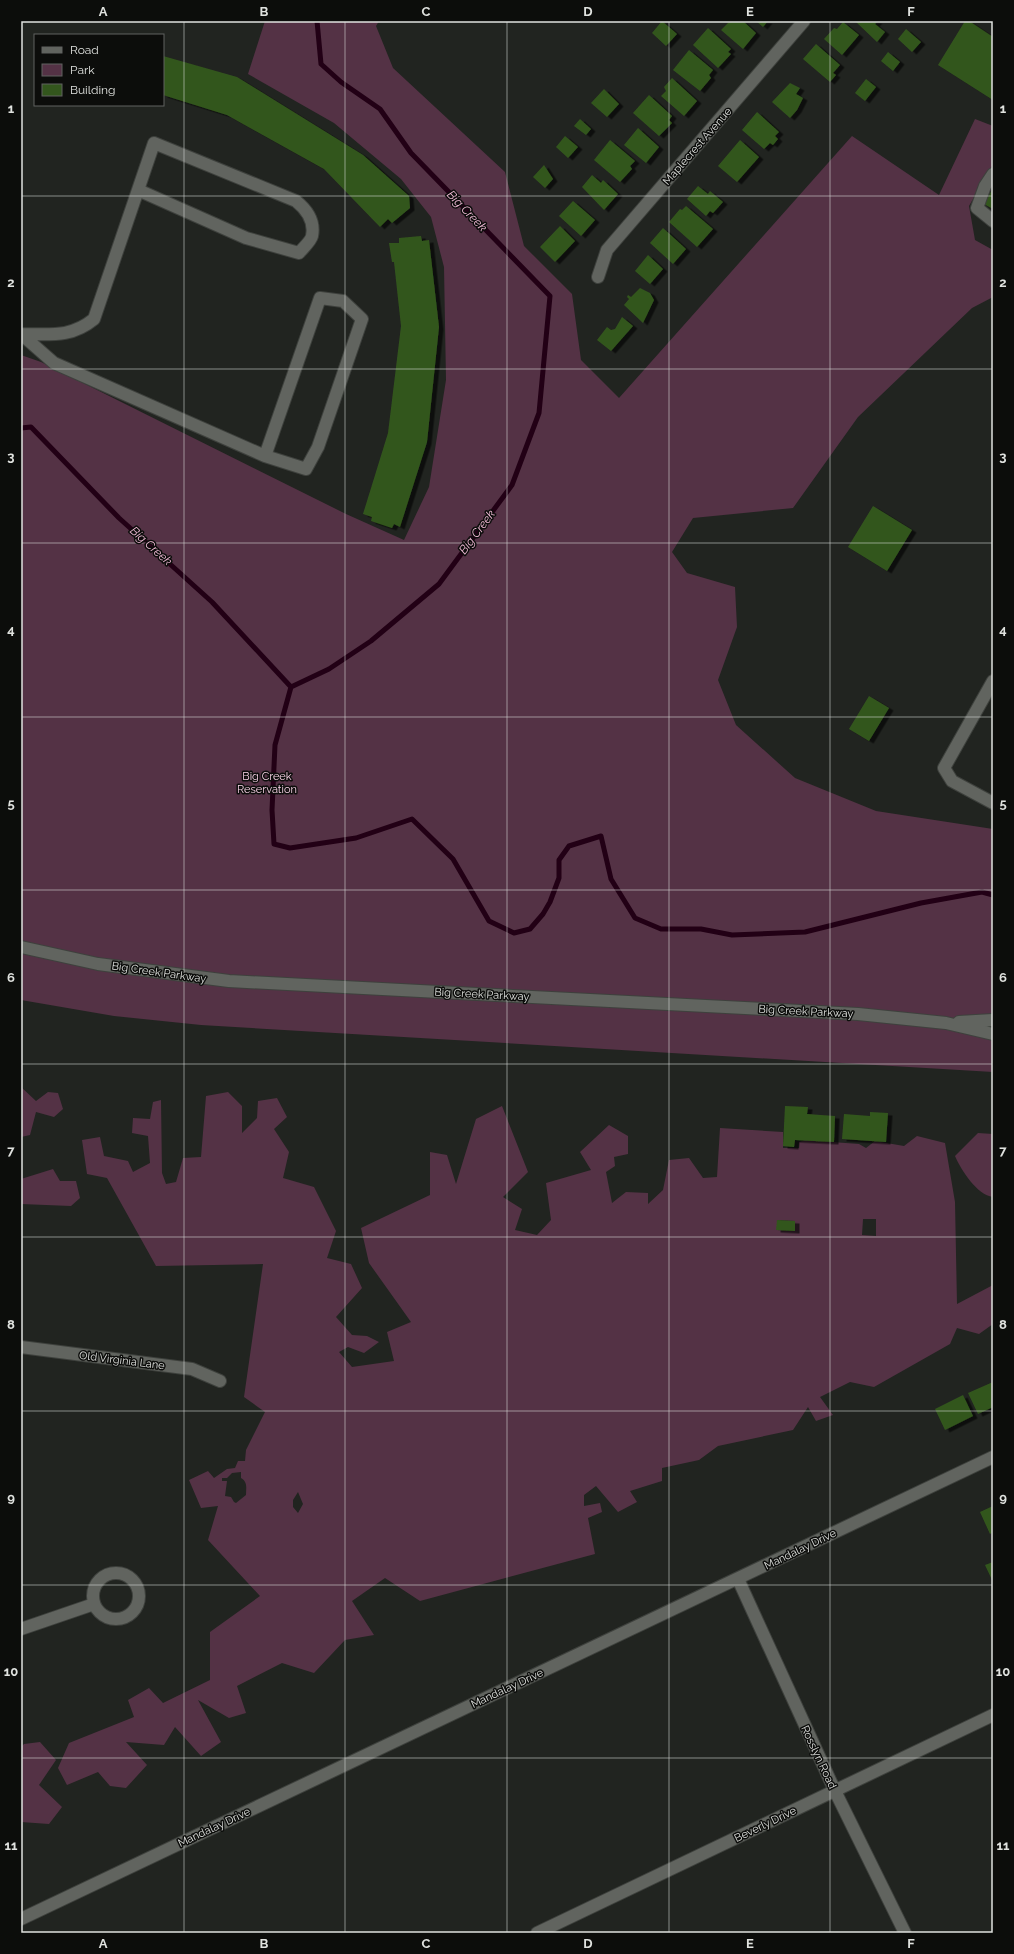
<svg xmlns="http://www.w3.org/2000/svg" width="1014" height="1954" font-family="Raleway,sans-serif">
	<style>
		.green { fill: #543245; fill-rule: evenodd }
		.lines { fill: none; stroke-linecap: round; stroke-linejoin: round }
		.stream { stroke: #220015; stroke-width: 5 }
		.building { fill: #33561d; filter: url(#shadow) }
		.minor-casing { stroke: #3e413d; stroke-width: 14 }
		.minor { stroke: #61645f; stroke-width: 12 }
		.grid { fill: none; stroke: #e0e2df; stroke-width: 1; stroke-opacity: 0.55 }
		.labels { text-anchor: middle; stroke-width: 3; stroke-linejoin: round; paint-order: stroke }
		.street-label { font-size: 11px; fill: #e0e2df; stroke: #0c0d0b }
		.park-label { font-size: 11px; fill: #f9d3e7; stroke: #0c0d0b }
		.water-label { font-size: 12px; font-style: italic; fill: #f5bdda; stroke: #0c0d0b }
		.neatline { fill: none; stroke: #e0e2df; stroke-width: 1.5 }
		.grid-label { font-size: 13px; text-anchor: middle; font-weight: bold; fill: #e0e2df }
	</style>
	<defs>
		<filter id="shadow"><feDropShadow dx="4.5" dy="2.5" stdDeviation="0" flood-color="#0009"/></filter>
	</defs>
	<rect width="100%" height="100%" fill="#212420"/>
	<path class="green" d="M265 21H379L376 26 393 68 505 172 524 246 572 294 581 360 619 398 852 136 939 195 975 119 993 126V164L969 206 975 240 993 250V297L972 308 858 417 793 508 693 518 672 552 687 573 735 587 737 627 718 680 736 725 795 778 876 811 993 829V1072L201 1025 114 1016 21 1000V355L41 362 346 514 404 540 429 487 446 380 444 267 431 217 401 179 334 123 248 74Z
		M21 1087 36 1101 48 1092 58 1093 63 1109 54 1117 36 1112 30 1135 21 1137Z
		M228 1092 242 1106V1133L257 1118 258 1101 277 1098 287 1117 274 1129 289 1152 283 1178 314 1187 336 1231 327 1258 351 1264 362 1288 336 1317 352 1335 367 1336 379 1342 364 1353 348 1347 339 1352 352 1367 394 1361 387 1332 411 1322 369 1263 361 1228 430 1195V1152L447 1155 456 1184 476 1119 502 1106 528 1172 503 1197 522 1209 515 1230 537 1235 551 1220 546 1183 591 1170 580 1152 609 1125 628 1136V1154L614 1157 615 1166 606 1172 612 1203 626 1192 648 1193V1204L663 1190 669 1160 689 1158 703 1178 717 1177 720 1128 783 1132V1148H799V1142L805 1140 859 1144 866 1148 875 1141 904 1146 917 1136 945 1143 955 1202 957 1304 993 1285V1324L979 1334 957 1328 950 1344 874 1387 850 1382 820 1397 833 1415 816 1421 808 1407 793 1430 718 1446 699 1460 662 1468V1481L630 1491 637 1502 618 1512 596 1486 584 1495V1506L600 1503 602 1512 588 1518 595 1554 420 1601 385 1578 352 1601 374 1635 345 1640 314 1673 282 1663 237 1686 246 1713 229 1718 198 1700 221 1742 201 1756 175 1727 164 1745 126 1742 147 1765 126 1788 110 1786 98 1772 67 1785 58 1768 69 1743 134 1717 128 1700 149 1688 163 1703 210 1680V1632L260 1596 208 1540 218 1506 201 1508 189 1480 208 1471 214 1478 227 1469 235 1468 238 1461H245L246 1450 265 1412 244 1397 263 1264 156 1266 107 1178 87 1174 82 1140 100 1137 104 1156 128 1161 133 1172 150 1163 148 1136 132 1133 133 1118 150 1119 153 1102 161 1100 162 1173 166 1184 176 1182 183 1158 201 1157 206 1096ZM863 1219H876V1236L862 1235ZM777 1220 795 1221V1231L777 1230ZM241 1472V1478C248 1482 246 1488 246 1495L236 1503 234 1502 231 1497 225 1496 227 1481H222V1478H227L232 1473ZM298 1492 303 1504 298 1513 293 1507V1500Z
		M978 1133 993 1134V1197C977 1195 961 1170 955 1156Z
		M53 1169 60 1181H76L80 1198 71 1206 21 1204V1179Z
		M40 1742 56 1760 39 1785 62 1807 49 1824 21 1822V1747L24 1744Z"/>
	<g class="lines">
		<path class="stream" d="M21 428 31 427 119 518 212 602 291 687 329 669 371 641 439 584 512 485 539 413 550 296 411 153 380 109 341 82 321 64 317 21
			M291 687 275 745 272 810 274 844 290 848 356 838 412 819 453 859 489 921 514 933 530 929 543 914 550 902 559 878V860L569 846 601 836 611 879 635 918 661 929H701L732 935 805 932 921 903 982 892 993 895"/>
	</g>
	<path class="building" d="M662 21 677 34 666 46 652 33Z
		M730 21H743L756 33 743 49 721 30Z
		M756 21H768L763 27Z
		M855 21H878L875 24 885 32 877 42Z
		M965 21H969L993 37V100L938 65Z
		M843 22 859 35 842 55 824 39 834 28 837 29Z
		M708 28 731 49 728 52 731 54 718 68 693 45Z
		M906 29 921 42 912 52 898 39Z
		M816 44 840 65 833 73 836 75 830 82 803 59Z
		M689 50 713 70 709 75 711 78 700 91 673 70Z
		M888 52 900 62 893 71 881 61Z
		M163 56 237 77 363 155 409 196 410 208 392 223 388 219 380 227 324 169 227 115 163 95Z
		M672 78 697 101 684 116 661 96 666 91 664 87Z
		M866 79 876 87 865 101 855 93Z
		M790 83 800 88 796 94 803 98 797 110 790 118 772 102Z
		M604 89 619 104 607 117 591 103Z
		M649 95 672 116 669 120 672 123 659 136 633 113Z
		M757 112 779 132 775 136 778 139 773 145 770 143 764 149 742 130Z
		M580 119 591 129 586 135 574 126Z
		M638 128 659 147 646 163 624 145Z
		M565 136 578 147 568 158 556 147Z
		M610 140 635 161 630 166 632 169 620 182 594 160Z
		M740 140 759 157 737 182 718 166Z
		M544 165 553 179 545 188 533 177Z
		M592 175 601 183 603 180 618 194 604 210 582 187Z
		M698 186 708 194 710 191 723 202 713 213 710 211 706 216 687 199Z
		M993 188V209L984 204Z
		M573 201 595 220 581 236 559 216Z
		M686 206 713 229 697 247 669 222 680 209 682 210Z
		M560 226 575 241 555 262 540 247Z
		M663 228 686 249 673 264 650 243Z
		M421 236 422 241 429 240 439 327 427 442 400 527 394 524 392 528 371 521 372 517 363 514 388 433 401 326 394 262H392L389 243H399V238Z
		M648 255 663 269 650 284 635 271Z
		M640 288 650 293 654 300 643 323 624 305 629 299 627 297 628 295 631 297Z
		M622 317 633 326 611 351 597 340 607 327 611 330 615 329Z
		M873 506 912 530 887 571 848 547Z
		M869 696 889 708 869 741 849 729Z
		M785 1106 808 1107 807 1114 835 1116 834 1142 795 1140 794 1147 783 1146Z
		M870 1112 888 1113 886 1142 842 1139 844 1114 870 1116Z
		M777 1220 795 1221V1231L776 1230Z
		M993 1382V1407L978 1414 968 1393Z
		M963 1395 973 1416 945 1430 935 1409Z
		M993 1506V1532L990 1534 980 1512Z
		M993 1562V1582L985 1565Z"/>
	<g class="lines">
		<defs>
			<path id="minor" d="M993 174 985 186 977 208 993 221
				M598 277 607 250 804 21
				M21 334 54 363 265 456 306 469 318 447 362 319 343 301 320 298 265 456
				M21 334C50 334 71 338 94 319L154 143 296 201C306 209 315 221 312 236 311 241 303 248 299 253L246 238 138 190
				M993 681 944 768 952 781 993 803
				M21 947 98 964 229 981 858 1014 946 1023 993 1034
				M959 1022 993 1020
				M21 1347 192 1369 220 1381
				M93 1596a23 23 0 1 1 46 0a23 23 0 1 1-46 0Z
				M738 1579 835 1791 905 1933
				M21 1629 94 1604
				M21 1919 993 1457
				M537 1933 993 1715"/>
		</defs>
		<use href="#minor" class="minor-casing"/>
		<use href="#minor" class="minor"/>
	</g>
	<path class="grid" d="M184 21V1933M345 21V1933M507 21V1933M669 21V1933M830 21V1933M21 196H993M21 369H993M21 543H993M21 717H993M21 890H993M21 1064H993M21 1237H993M21 1411H993M21 1585H993M21 1758H993"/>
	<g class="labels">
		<g class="street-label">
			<text transform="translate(697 146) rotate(-49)" y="4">Maplecrest Avenue</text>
			<text transform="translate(159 972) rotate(8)" y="4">Big Creek Parkway</text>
			<text transform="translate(482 994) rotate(3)" y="4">Big Creek Parkway</text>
			<text transform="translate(806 1011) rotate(3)" y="4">Big Creek Parkway</text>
			<text transform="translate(122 1360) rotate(7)" y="4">Old Virginia Lane</text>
			<text transform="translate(800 1549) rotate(-26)" y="4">Mandalay Drive</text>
			<text transform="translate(507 1688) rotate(-25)" y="4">Mandalay Drive</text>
			<text transform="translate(819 1757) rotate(65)" y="4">Rosslyn Road</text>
			<text transform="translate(765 1824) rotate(-26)" y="4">Beverly Drive</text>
			<text transform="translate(214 1827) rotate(-25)" y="4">Mandalay Drive</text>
		</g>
		<g class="park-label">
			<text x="267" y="780">Big Creek<tspan x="267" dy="13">Reservation</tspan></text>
		</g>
		<g class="water-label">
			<text transform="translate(467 211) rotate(46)" y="4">Big Creek</text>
			<text transform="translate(477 532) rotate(-53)" y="4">Big Creek</text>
			<text transform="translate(151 546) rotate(42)" y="4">Big Creek</text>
		</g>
	</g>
	<rect width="1014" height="1954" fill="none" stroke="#0c0d0b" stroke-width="44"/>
	<rect x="34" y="34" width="130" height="72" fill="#0c0d0b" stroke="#616260"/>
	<rect x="42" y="47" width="20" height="6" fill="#61645f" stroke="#616260"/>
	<text x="70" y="54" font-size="12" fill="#e0e2df">Road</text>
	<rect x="42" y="64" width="20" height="12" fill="#543245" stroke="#616260"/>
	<text x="70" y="74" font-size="12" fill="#e0e2df">Park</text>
	<rect x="42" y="84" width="20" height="12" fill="#33561d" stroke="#616260"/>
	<text x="70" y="94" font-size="12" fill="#e0e2df">Building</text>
	<rect x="22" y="22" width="970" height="1910" class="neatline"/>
	<g class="grid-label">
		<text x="103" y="16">A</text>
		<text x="264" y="16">B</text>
		<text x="426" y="16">C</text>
		<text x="588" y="16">D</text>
		<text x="750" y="16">E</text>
		<text x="911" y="16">F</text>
		<text x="11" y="113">1</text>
		<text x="1003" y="113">1</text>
		<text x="11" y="287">2</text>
		<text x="1003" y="287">2</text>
		<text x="11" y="461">3</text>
		<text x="1003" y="461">3</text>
		<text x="11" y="634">4</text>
		<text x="1003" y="634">4</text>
		<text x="11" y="808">5</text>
		<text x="1003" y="808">5</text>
		<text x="11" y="982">6</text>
		<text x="1003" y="982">6</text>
		<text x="11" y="1155">7</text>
		<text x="1003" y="1155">7</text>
		<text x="11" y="1329">8</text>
		<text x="1003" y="1329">8</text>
		<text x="11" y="1502">9</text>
		<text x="1003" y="1502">9</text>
		<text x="11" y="1676">10</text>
		<text x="1003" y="1676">10</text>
		<text x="11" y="1850">11</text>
		<text x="1003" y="1850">11</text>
		<text x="103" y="1948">A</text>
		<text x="264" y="1948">B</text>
		<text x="426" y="1948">C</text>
		<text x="588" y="1948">D</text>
		<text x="750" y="1948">E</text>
		<text x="911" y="1948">F</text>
	</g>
</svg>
